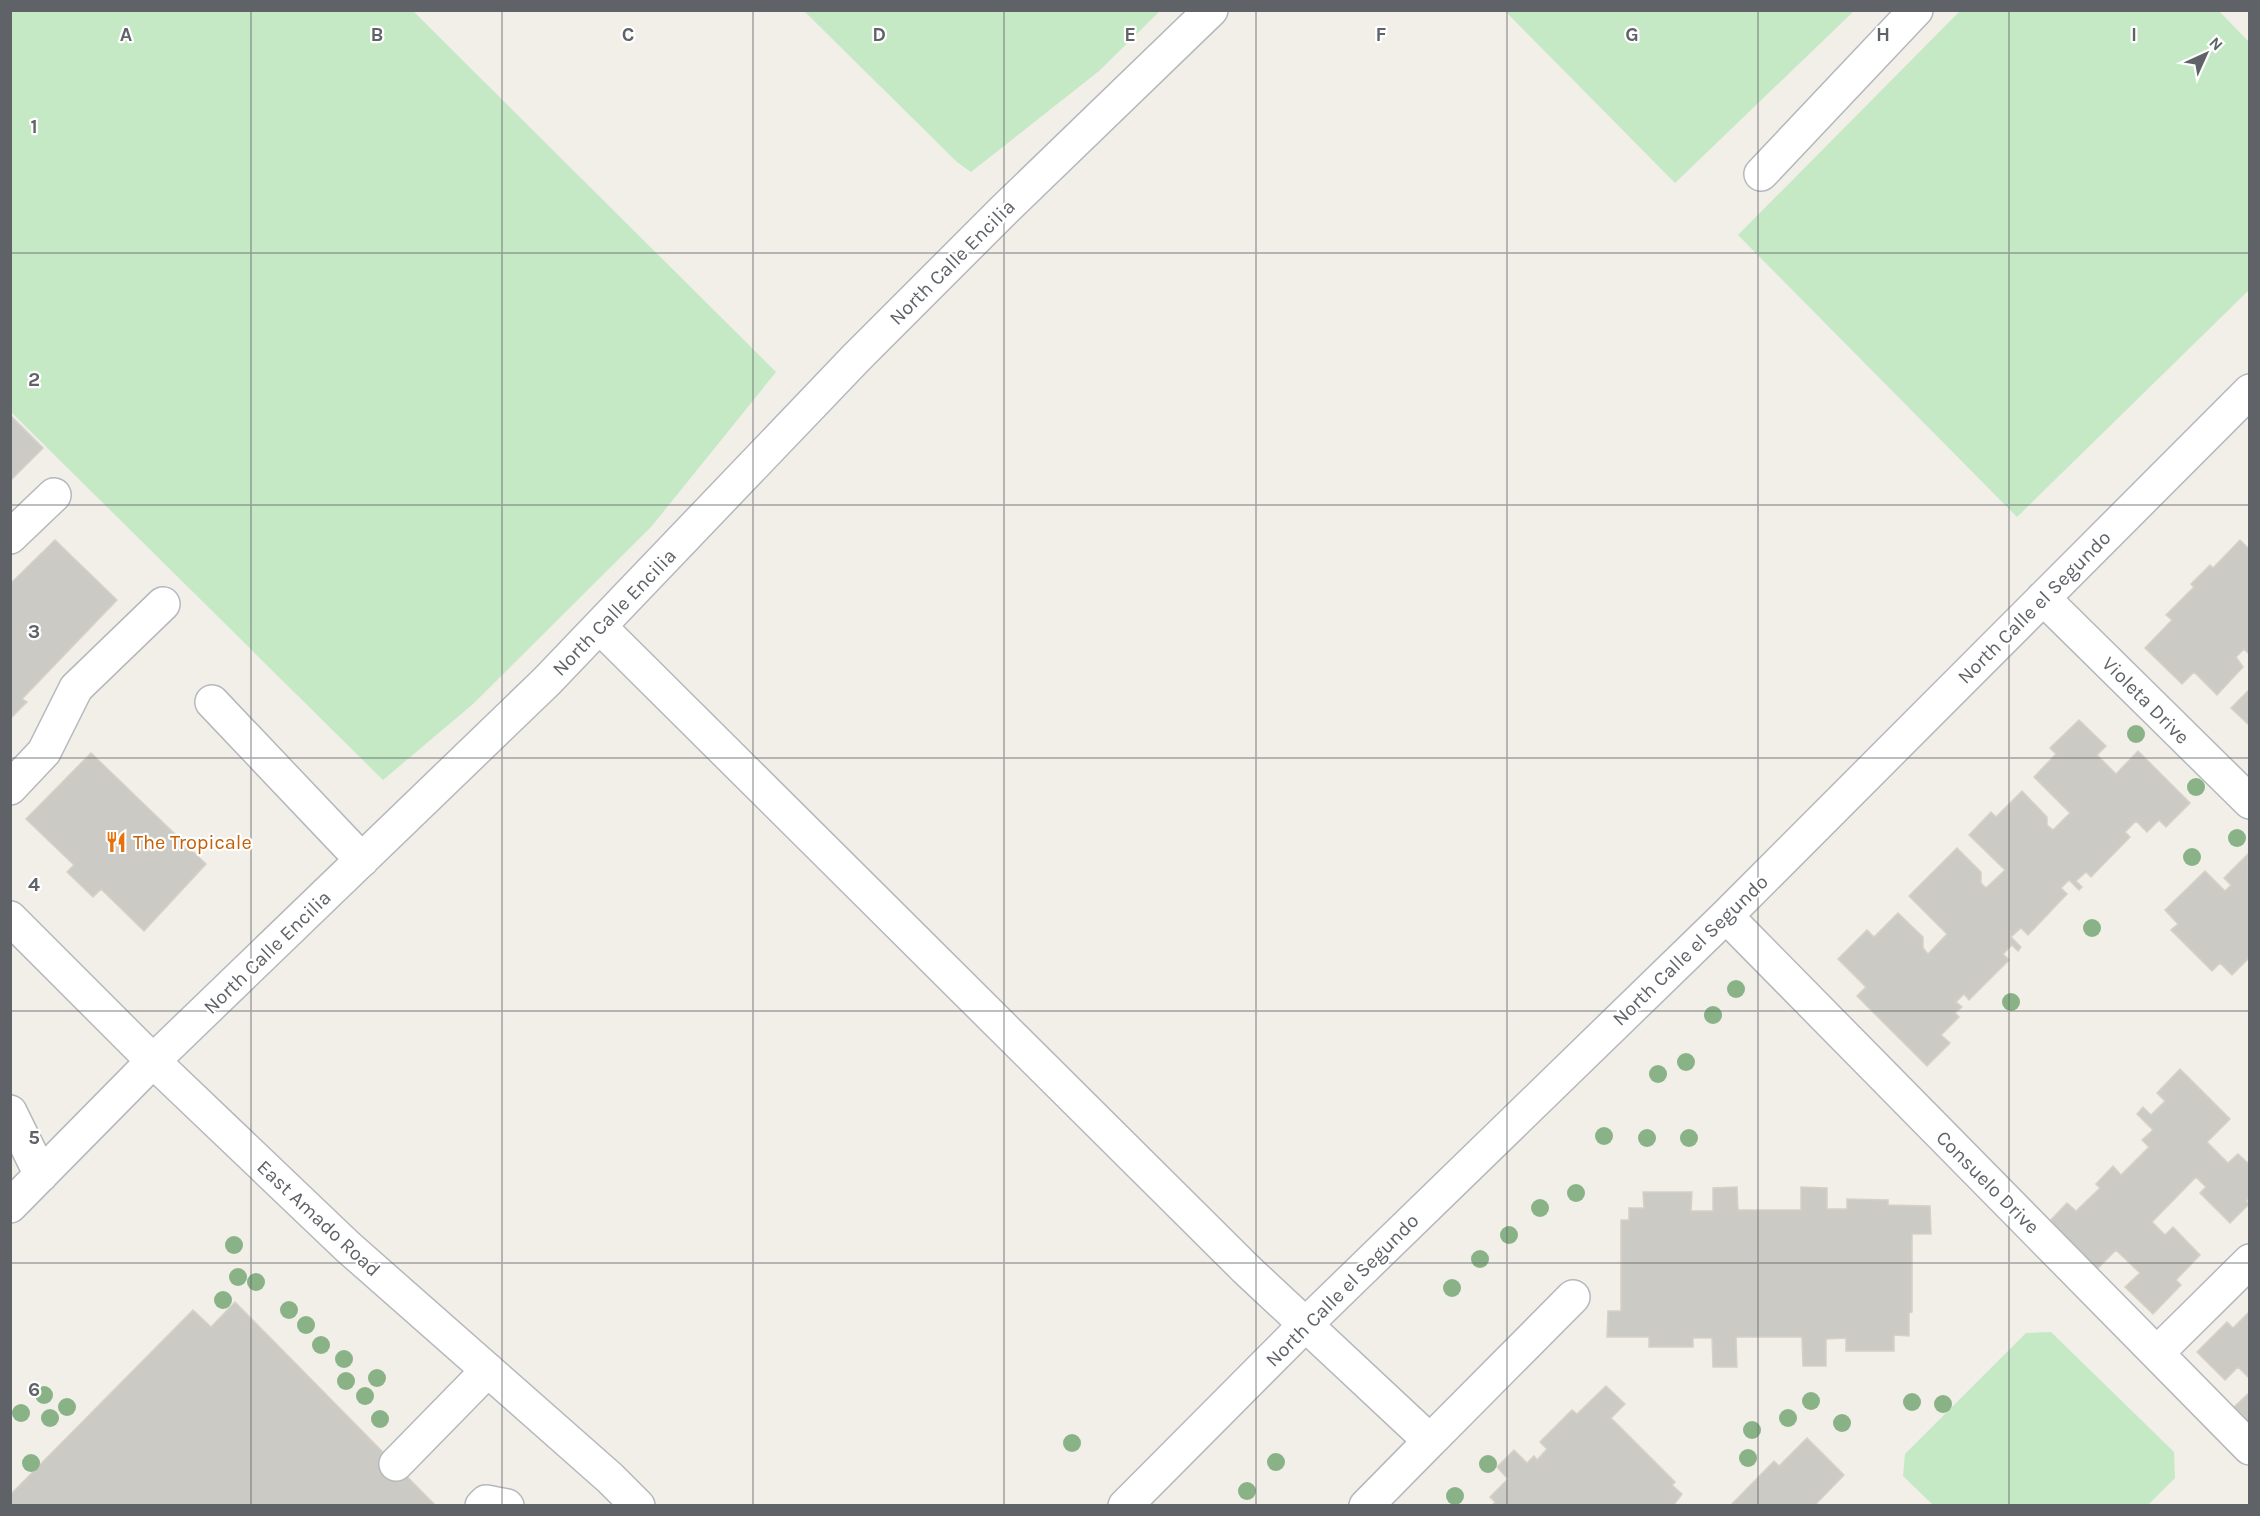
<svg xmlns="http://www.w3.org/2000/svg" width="2260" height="1516" font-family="Karla,sans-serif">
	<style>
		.green { fill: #c5e8c5 }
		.building { fill: #cccac5; stroke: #d6d1c6; stroke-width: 1.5 }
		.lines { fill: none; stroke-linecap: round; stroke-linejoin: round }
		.minor-casing { stroke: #b5b8bc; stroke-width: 36 }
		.minor { stroke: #fff; stroke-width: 33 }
		.tree { fill: #89b387 }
		.grid { fill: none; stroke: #5f6368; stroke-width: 1.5; stroke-opacity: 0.55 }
		.labels { text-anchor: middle; stroke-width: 4.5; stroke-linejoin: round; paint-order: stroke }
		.street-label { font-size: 20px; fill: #5f6368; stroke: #fff }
		.food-label { font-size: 20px; fill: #c56008; stroke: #fff; text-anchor: start }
		.grid-label { font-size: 20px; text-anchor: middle; font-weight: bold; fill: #5f6368; stroke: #fff; stroke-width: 4.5; stroke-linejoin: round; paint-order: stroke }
	</style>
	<rect width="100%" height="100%" fill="#f1efe8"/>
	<path class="green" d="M10 11H413L776 372 651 527 473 704 383 780 11 412Z
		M804 11H1160L1099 71 971 172 957 162Z
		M1505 11H1854L1675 183Z
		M1960 11H2219L2249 42V290L2017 517 1738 235Z
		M2051 1332 2174 1452 2175 1478 2148 1505H1933L1903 1476 1905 1454 2026 1333Z"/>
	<path class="building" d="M10 415 43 448 10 481Z
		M55 540 117 600 22 699 27 702 10 719V584Z
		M2240 540 2250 550V655L2244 649 2236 657 2243 667 2217 695 2194 672 2182 684 2145 648 2172 620 2166 615 2194 587 2191 584 2210 565 2213 568Z
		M2250 689V726L2231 708Z
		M2079 720 2106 746 2097 755 2116 774 2138 751 2190 803 2166 827 2159 820 2147 832 2136 821 2125 832 2130 837 2091 877 2086 872 2076 881 2082 887 2079 890 2069 880 2061 888 2067 894 2028 935 2021 928 2011 937 2021 947 2018 951 2012 945 2003 954 2009 960 1969 1000 1964 994 1956 1002 1962 1007 1955 1013 1959 1017 1941 1035 1950 1043 1927 1066 1857 996 1866 987 1838 959 1867 930 1874 937 1898 913 1923 937V948L1928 954 1947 934 1909 896 1957 848 1981 872V883L1986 888 2005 870 1969 835 1991 812 1996 817 2022 791 2047 817V825L2053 830 2070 813 2034 777 2056 754 2050 748Z
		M91 753 206 864 144 931 101 889 93 897 67 872 74 865 26 819Z
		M2248 854 2250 957 2232 975 2220 963 2212 971 2171 930 2178 924 2165 910 2205 871 2225 891 2231 885 2224 878Z
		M2180 1069 2230 1119 2207 1142 2228 1163 2238 1154 2250 1165V1197L2246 1201 2249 1204 2230 1223 2200 1193 2206 1187 2196 1177 2152 1222 2165 1235 2173 1227 2200 1255 2176 1280 2181 1285 2153 1314 2125 1287 2140 1273 2116 1250 2094 1272 2046 1225 2067 1203 2076 1211 2100 1188 2096 1184 2113 1166 2121 1175 2149 1147 2142 1140 2153 1130 2137 1114 2143 1107 2151 1115 2165 1101 2157 1093Z
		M1737 1187 1738 1210H1801V1187L1827 1188V1209H1847V1199L1888 1200V1205L1930 1206 1931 1234H1912V1312L1909 1313V1336L1894 1335V1351H1846V1338L1826 1339V1366H1803L1802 1337H1736L1737 1367H1713L1712 1338H1693V1347H1649V1337H1607L1608 1311H1621V1220H1629V1208H1644L1643 1192H1692L1691 1211H1713V1188Z
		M235 1302 436 1506H10V1495L193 1310 211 1327Z
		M2250 1311V1379L2238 1367 2225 1380 2197 1352 2227 1322 2233 1328Z
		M1606 1386 1625 1404 1611 1418 1675 1482 1672 1485 1682 1494 1673 1506H1492L1495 1502 1490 1497 1508 1479 1497 1467 1514 1450 1527 1463 1534 1456 1537 1460 1547 1449 1540 1442 1572 1410 1577 1414Z
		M2250 1392V1424L2233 1408Z
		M1807 1438 1844 1475 1816 1504 1818 1506H1730L1774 1461 1779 1466Z"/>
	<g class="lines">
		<defs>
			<path id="minor" d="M1761 174 1916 10
				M10 537 54 495
				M2043 598 2250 802
				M600 627 1246 1269 1430 1441 1366 1506
				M212 702 362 860
				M10 788 44 752 76 688 163 604
				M1726 916 2250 1448
				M10 918 153 1061 348 1247 610 1478 638 1506
				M10 1112 41 1175
				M10 1206 153 1061 547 681 856 358 1005 209 1211 10
				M2157 1353 2250 1261
				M1430 1441 1573 1297
				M396 1464 488 1370
				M482 1506 486 1502 507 1506
				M1125 1506 1305 1325 1726 916 2250 391"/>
		</defs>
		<use href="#minor" class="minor-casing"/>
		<use href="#minor" class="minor"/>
	</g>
	<g class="tree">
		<circle cx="2136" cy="734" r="9"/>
		<circle cx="2196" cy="787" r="9"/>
		<circle cx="2237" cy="838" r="9"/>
		<circle cx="2192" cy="857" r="9"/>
		<circle cx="2092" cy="928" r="9"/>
		<circle cx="1736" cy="989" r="9"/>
		<circle cx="2011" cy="1002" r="9"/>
		<circle cx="1713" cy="1015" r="9"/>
		<circle cx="1686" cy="1062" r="9"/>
		<circle cx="1658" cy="1074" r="9"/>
		<circle cx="1604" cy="1136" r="9"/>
		<circle cx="1647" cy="1138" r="9"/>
		<circle cx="1689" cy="1138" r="9"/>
		<circle cx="1576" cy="1193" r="9"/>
		<circle cx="1540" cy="1208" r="9"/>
		<circle cx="1509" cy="1235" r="9"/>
		<circle cx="234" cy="1245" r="9"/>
		<circle cx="1480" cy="1259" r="9"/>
		<circle cx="238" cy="1277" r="9"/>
		<circle cx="256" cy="1282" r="9"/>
		<circle cx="1452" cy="1288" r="9"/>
		<circle cx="223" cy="1300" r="9"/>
		<circle cx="289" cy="1310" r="9"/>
		<circle cx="306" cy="1325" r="9"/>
		<circle cx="321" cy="1345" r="9"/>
		<circle cx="344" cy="1359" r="9"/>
		<circle cx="377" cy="1378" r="9"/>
		<circle cx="346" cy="1381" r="9"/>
		<circle cx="44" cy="1395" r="9"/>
		<circle cx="365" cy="1396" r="9"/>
		<circle cx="1811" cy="1401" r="9"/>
		<circle cx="1912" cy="1402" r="9"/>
		<circle cx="1943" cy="1404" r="9"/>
		<circle cx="67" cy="1407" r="9"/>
		<circle cx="21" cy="1413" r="9"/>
		<circle cx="50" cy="1418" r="9"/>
		<circle cx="1788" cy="1418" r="9"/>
		<circle cx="380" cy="1419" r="9"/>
		<circle cx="1842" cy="1423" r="9"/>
		<circle cx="1752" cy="1430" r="9"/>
		<circle cx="1072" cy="1443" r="9"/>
		<circle cx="1748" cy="1458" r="9"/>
		<circle cx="1276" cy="1462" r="9"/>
		<circle cx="31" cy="1463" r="9"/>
		<circle cx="1488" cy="1464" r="9"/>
		<circle cx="1247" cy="1491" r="9"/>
		<circle cx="1455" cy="1496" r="9"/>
	</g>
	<path class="grid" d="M251 10V1506M502 10V1506M753 10V1506M1004 10V1506M1256 10V1506M1507 10V1506M1758 10V1506M2009 10V1506M10 253H2250M10 505H2250M10 758H2250M10 1011H2250M10 1263H2250"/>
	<defs>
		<symbol id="restaurant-bare" viewBox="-9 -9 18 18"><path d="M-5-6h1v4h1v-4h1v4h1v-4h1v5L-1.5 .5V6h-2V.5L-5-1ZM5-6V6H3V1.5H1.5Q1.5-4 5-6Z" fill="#e8710a" stroke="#fff" stroke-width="2.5" paint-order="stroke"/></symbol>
	</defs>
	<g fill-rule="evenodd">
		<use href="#restaurant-bare" x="101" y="827" width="30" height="30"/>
	</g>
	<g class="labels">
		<g class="street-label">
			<text transform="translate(952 262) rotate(-45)" y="7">North Calle Encilia</text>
			<text transform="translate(2034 607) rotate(-45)" y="7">North Calle el Segundo</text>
			<text transform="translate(614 612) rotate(-46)" y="7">North Calle Encilia</text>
			<text transform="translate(2146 700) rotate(45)" y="7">Violeta Drive</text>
			<text transform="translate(1690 950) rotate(-44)" y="7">North Calle el Segundo</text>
			<text transform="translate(267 952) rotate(-44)" y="7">North Calle Encilia</text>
			<text transform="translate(1988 1182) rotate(45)" y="7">Consuelo Drive</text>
			<text transform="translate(319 1218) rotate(43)" y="7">East Amado Road</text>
			<text transform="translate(1342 1290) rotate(-45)" y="7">North Calle el Segundo</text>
		</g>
		<g class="food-label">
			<text x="133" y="849">The Tropicale</text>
		</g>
	</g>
	<g class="grid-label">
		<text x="126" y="41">A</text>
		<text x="377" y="41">B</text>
		<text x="628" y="41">C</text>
		<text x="879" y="41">D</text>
		<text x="1130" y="41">E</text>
		<text x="1381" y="41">F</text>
		<text x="1632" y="41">G</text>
		<text x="1883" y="41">H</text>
		<text x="2134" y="41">I</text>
		<text x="34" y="133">1</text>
		<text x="34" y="386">2</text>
		<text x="34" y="638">3</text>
		<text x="34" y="891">4</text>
		<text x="34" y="1144">5</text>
		<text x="34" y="1396">6</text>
	</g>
	<rect width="2260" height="1516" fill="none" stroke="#5f6368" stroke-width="24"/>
	<g transform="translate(2206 54) rotate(45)" stroke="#ffffff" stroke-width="4.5" paint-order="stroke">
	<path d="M0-4.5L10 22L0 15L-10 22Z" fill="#5f6368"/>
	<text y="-9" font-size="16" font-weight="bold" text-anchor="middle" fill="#5f6368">N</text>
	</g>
</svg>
